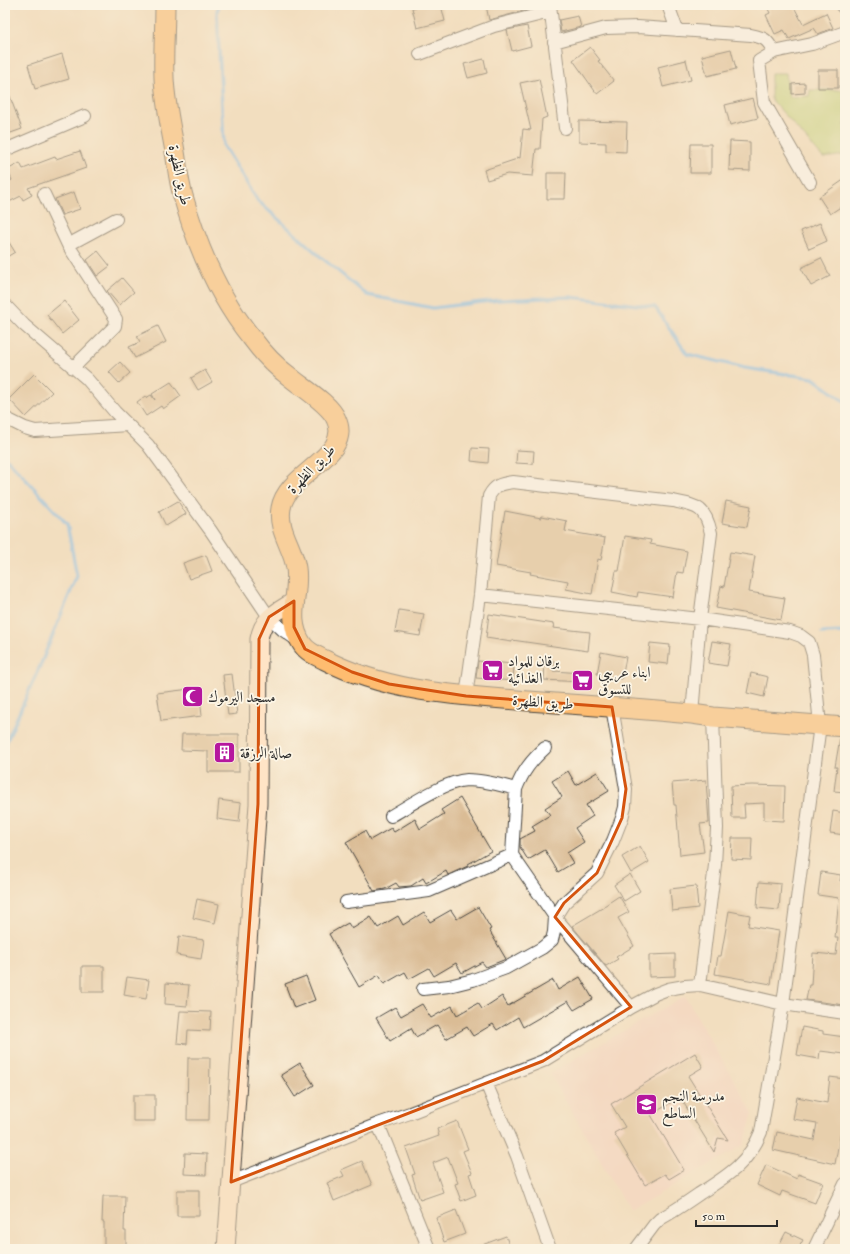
<svg xmlns="http://www.w3.org/2000/svg" width="850" height="1254" font-family="'IM FELL Double Pica',Amiri,serif">
	<style>
		.built { fill: #f6d2c4 }
		.green { fill: #bcd377; stroke: #747f51 }
		.lines { fill: none; stroke-linecap: round; stroke-linejoin: round }
		.stream { stroke: #7abbef; stroke-width: 3.5 }
		.building { fill: #dabc95 }
		.street-casing { stroke: #494641; stroke-width: 14 }
		.secondary-casing { stroke: #494641; stroke-width: 19 }
		.primary-casing { stroke: #494641; stroke-width: 21 }
		.street { stroke: #fff; stroke-width: 12 }
		.secondary { stroke: #ffe4c6; stroke-width: 17 }
		.primary { stroke: #febc70; stroke-width: 19 }
		.marked { fill: none; stroke: #d5540f; stroke-width: 3; stroke-linejoin: round }
		.labels { text-anchor: middle; stroke-width: 3.5; stroke-linejoin: round; paint-order: stroke }
		.street-label { font-size: 15px; fill: #2b2b2b; stroke: #fcf5e5 }
		.poi-label { font-size: 15px; fill: #2b2b2b; stroke: #fcf5e5; text-anchor: start }
	</style>
	<rect width="100%" height="100%" fill="#fcf5e5"/>
	<filter id="ink" filterUnits="userSpaceOnUse"><feTurbulence type="fractalNoise" baseFrequency=".025" numOctaves="2"/><feDisplacementMap in="SourceGraphic" scale="8" xChannelSelector="R" yChannelSelector="G"/><feConvolveMatrix kernelMatrix="1 2 1 2 8 2 1 2 1" color-interpolation-filters="sRGB"/></filter>
	<filter id="wash" filterUnits="userSpaceOnUse"><feTurbulence type="fractalNoise" baseFrequency=".012" numOctaves="4" result="noise"/><feDisplacementMap in="SourceGraphic" scale="16" xChannelSelector="R" yChannelSelector="G"/><feGaussianBlur stdDeviation="0.9" result="paint"/><feColorMatrix in="noise" values="0 0 0 0 0 0 0 0 0 0 0 0 0 0 0 0 0 1.4 0 .05"/><feComposite in="paint" operator="in"/></filter>
	<g filter="url(#wash)">
		<rect width="100%" height="100%" fill="#f2debf"/>
		<path class="built" d="M685 996 753 1113 744 1145 629 1211 550 1073Z"/>
		<path class="green" d="M844 60H845V155L823 158 771 99V73H786L789 97 809 96 810 90H843Z"/>
		<g class="lines">
			<path class="stream" d="M219 5 217 11 224 146 258 201 322 258 367 295 433 308 499 300 570 297 655 307 687 354 745 368 813 378 845 402
				M5 459H7L67 524 77 576 40 666 5 745
				M822 633 845 632"/>
		</g>
		<g id="blocks">
			<path class="building" d="M424 5H441L445 21 417 28 412 8Z
				M486 5H543V6L489 20Z
				M766 5H793L803 24 826 13 833 28 818 34 814 28 789 39 784 30 775 34 766 15 770 13Z
				M578 16 581 27 561 32 559 20Z
				M527 26 531 46 512 51 507 30Z
				M590 47 600 60 598 61 614 81 597 94 573 60Z
				M731 49 736 69 707 76 702 56Z
				M62 54 69 79 35 89 28 65Z
				M484 59 487 73 468 78 464 64Z
				M686 60 691 80 663 87 658 67Z
				M818 70H838V88H818Z
				M539 79 547 117 542 119 540 149H536L533 176 507 174 487 180 484 170 517 159V157L520 158 523 129 531 130 520 83Z
				M805 83V93L792 94V84Z
				M5 86H6L22 129 5 135Z
				M753 98 758 118 730 125 725 105Z
				M579 121 627 122 626 152 606 151V143L579 142Z
				M730 141 750 142V171L729 170Z
				M691 144H711V173H690Z
				M80 151 86 168 28 188 32 195 23 200 21 196 5 204V184L12 180 7 170 20 163 23 169 55 157 56 159Z
				M547 173H566L565 199H547Z
				M845 179V204L830 214 819 197Z
				M74 192 80 209 62 215 55 199Z
				M820 223 827 241 809 249 801 231Z
				M5 236 15 252 5 258Z
				M98 251 110 266 97 276 87 260Z
				M821 258 830 276 811 286 801 268Z
				M122 278 134 292 119 305 107 291Z
				M64 301 79 320 62 334 47 315Z
				M158 326 166 342 135 358 129 347 140 342 137 336Z
				M120 362 130 373 119 383 109 372Z
				M205 370 212 382 198 390 191 378Z
				M34 374 52 392 26 417 9 399Z
				M171 382 181 396 163 409 161 406 146 416 137 402 145 396 146 398 151 395 155 400 152 394Z
				M472 448 489 449 488 463 471 461Z
				M517 450 534 451 533 464 516 463Z
				M178 501 186 514 166 526 159 512Z
				M726 501 751 506 747 527 722 523Z
				M505 511 541 518 542 516 567 521 565 531 605 538 601 560 598 559 592 594 566 589 568 581 530 574 531 572 496 566Z
				M625 536 651 540 650 544 687 551 683 573 677 572 673 597 638 592 637 597 612 592 616 571H619Z
				M730 552 755 556 749 592 785 598 781 620 716 608 721 586 724 587Z
				M206 555 212 571 189 579 183 563Z
				M399 610 424 614 420 636 395 632Z
				M489 614 554 624 553 628 590 632 588 651 512 640V642L486 638Z
				M712 641 731 644 727 666 708 663Z
				M650 643 670 645 668 664 648 662Z
				M601 652 626 657 622 679 597 674Z
				M478 661 514 664 513 681 476 678Z
				M545 661H554L553 671 583 673 582 682 544 680Z
				M751 673 768 677 764 697 747 693Z
				M232 674 237 714 228 715 223 675Z
				M199 688 202 716 161 721 157 693Z
				M182 734H239V772H208V751L181 750Z
				M840 738H845V792L834 791 837 767H835Z
				M568 771 576 785 597 772 609 791 586 805 593 816 575 828 584 842 567 853 573 863 558 872 545 850 528 860 520 847V839L535 831 532 826 550 815 545 808 562 797 552 781Z
				M706 780 709 823 700 824 704 852 680 855 676 805H674L672 783Z
				M752 785 785 786 784 821 764 820V803L744 804 745 818H732L731 786Z
				M460 798 491 851 468 864V866L448 875 446 871 426 883 423 878 411 886 399 887 396 883 385 889 374 891 346 842 365 831 370 840 391 828 394 832 415 819 420 829 444 814 441 810Z
				M219 800 241 803 239 822 217 819Z
				M833 811 845 813V835L830 833Z
				M732 838H752L751 860 731 859Z
				M640 846 649 862 631 873 622 857Z
				M821 872 841 875 840 881H845V1005L806 1000 809 985H811L813 953 836 955 838 938H835L839 898 818 895Z
				M630 874 640 891 624 901 614 885Z
				M759 882 781 884 779 910 757 908Z
				M696 886 698 908 672 911 670 889Z
				M619 896 629 912 618 918 634 946 616 957 618 959 606 966 572 926 604 907V906Z
				M197 899 219 904 215 923 193 918Z
				M478 907 491 929 489 930 506 959 486 967 482 962 462 973 456 963 434 976 429 968 409 979 405 972 384 984 379 975 359 987 329 934 348 923 352 929 371 917 378 928 398 916 403 925 424 912 430 922 451 910 457 919Z
				M729 911 750 915 748 926 779 931 771 984 715 974 718 956H721Z
				M179 936 204 940 201 959 177 955Z
				M675 954V976L649 977V955Z
				M82 966H104V992H82Z
				M306 976 315 1000 294 1008 285 984Z
				M127 977 149 980 146 999 124 995Z
				M580 977 593 999 574 1010 568 1001 523 1027 518 1017 497 1030 493 1024 473 1036 467 1027 446 1039 437 1025 416 1037 411 1028 390 1041 376 1018 395 1007 401 1016 422 1004 431 1018 452 1006 457 1015 478 1003 482 1009 502 996 508 1006 553 980 558 990Z
				M166 983 189 985 187 1006 165 1004Z
				M180 1011 211 1012 210 1031 188 1030 187 1044 177 1043Z
				M802 1027 823 1031V1034L845 1037V1054L820 1051 819 1059 797 1055Z
				M695 1053 703 1067 688 1076 728 1140 718 1138 714 1152 680 1097 651 1115 684 1170 669 1179 665 1174 645 1185 614 1133 625 1127 611 1104Z
				M188 1058H210L209 1120H187Z
				M300 1063 314 1085 295 1097 281 1075Z
				M830 1077 845 1079V1131L841 1130 835 1164 773 1150 777 1132 814 1140 817 1123 793 1119 797 1097 827 1103Z
				M133 1095H155V1121H133Z
				M457 1121 468 1149 463 1151 472 1173 469 1174 476 1195 461 1201 455 1184 458 1183 448 1157 433 1163 443 1192 420 1200 412 1175 415 1174 406 1148 439 1136 437 1129Z
				M185 1153 207 1154 206 1175 184 1174Z
				M362 1161 372 1185 334 1201 327 1183 344 1176 341 1170Z
				M766 1165 797 1179 798 1174 823 1183 815 1203 782 1191 780 1196 757 1185Z
				M177 1190H199V1216H177Z
				M103 1196H125L124 1231H126V1249H104V1222H102Z
				M456 1210 465 1234 444 1242 436 1218Z
				M786 1232 803 1240 798 1249H777Z
				M506 1236 510 1249H474V1248Z"/>
		</g>
	</g>
	<g filter="url(#ink)">
		<use href="#blocks" fill-opacity="0" stroke="#494641" stroke-width="1"/>
		<g class="lines">
			<defs>
				<path id="street" d="M550 5 565 128
					M668 5 677 30
					M841 5 845 9
					M554 42 606 28 638 27 751 35C765 38 767 39 774 52
					M420 54 494 26 550 12
					M5 150 85 116
					M810 182 764 102 759 61 774 52 812 44 845 32
					M44 194 68 245 116 319 115 326 73 368
					M68 245 116 219
					M5 305 24 325 87 379 115 412 148 445 211 531 269 617 283 630 300 642
					M5 418 25 428 35 431 128 425
					M480 595 700 619 790 632 801 636 809 642 813 655 820 725 783 1004 761 1132C748 1164 727 1176 699 1194 686 1203 673 1212 660 1219L654 1225 636 1249
					M466 696 480 595 489 496C495 485 500 484 513 482L673 501C697 506 705 506 711 533L700 619 692 714
					M612 707 626 789 625 807 622 818 613 841 597 873 564 903 555 917 631 1007
					M391 816C410 805 446 781 467 780 484 780 500 785 516 789
					M346 902 429 891 512 855
					M700 985 715 865 717 828 713 717
					M423 989 449 986 473 980 506 968 542 948 552 940 554 932 555 917 512 855 516 789C523 771 531 761 545 748
					M486 1083 517 1156 550 1249
					M378 1124 429 1249
					M231 1182 378 1124 410 1113 543 1061 631 1007 655 994 668 989 685 986 700 985 783 1004 845 1013
					M814 1249 845 1184"/>
				<path id="secondary" d="M226 1249 258 804 259 639C263 617 277 612 294 601"/>
				<path id="primary" d="M165 5C165 29 163 54 164 78 165 101 170 124 174 146 177 162 178 179 183 196 197 246 218 296 251 337 262 352 275 366 290 377 303 388 330 404 336 419 354 456 287 472 281 508 277 530 293 547 296 568 300 595 285 618 302 644 307 652 317 656 325 660 390 693 457 695 529 701 583 705 637 709 692 714L713 717 845 727"/>
			</defs>
			<use href="#street" class="street-casing"/>
			<use href="#secondary" class="secondary-casing"/>
			<use href="#primary" class="primary-casing"/>
			<use href="#street" class="street"/>
			<use href="#secondary" class="secondary"/>
			<use href="#primary" class="primary"/>
		</g>
	</g>
	<path d="M0 0H850V1254H0ZM294 601V627L305 649 352 672 389 684 466 696 612 707 626 789 622 818 597 873 564 903 555 917 631 1007 543 1061 231 1182 258 804 259 639 269 617Z" fill="#f2debf" fill-opacity=".55" fill-rule="evenodd"/>
	<path class="marked" d="M294 601V627L305 649 352 672 389 684 466 696 612 707 626 789 622 818 597 873 564 903 555 917 631 1007 543 1061 231 1182 258 804 259 639 269 617Z"/>
	<defs>
		<symbol id="supermarket-square" viewBox="-11 -11 22 22"><rect x="-9" y="-9" width="18" height="18" rx="4" fill="#b5179e" stroke="#fcf5e5"/><path d="M-6-5.5h2.5l.6 2H6L4.5 2H-2.5L-4.4-4H-6ZM-1.5 3.2a1.3 1.3 0 1 0 .1 0ZM3 3.2a1.3 1.3 0 1 0 .1 0Z" fill="#fff"/></symbol>
		<symbol id="mosque-square" viewBox="-11 -11 22 22"><rect x="-9" y="-9" width="18" height="18" rx="4" fill="#b5179e" stroke="#fcf5e5"/><path d="M3.5-4.9A6 6 0 1 0 3.5 4.9A5 5 0 1 1 3.5-4.9Z" fill="#fff"/></symbol>
		<symbol id="building-square" viewBox="-11 -11 22 22"><rect x="-9" y="-9" width="18" height="18" rx="4" fill="#b5179e" stroke="#fcf5e5"/><path d="M-4-6H4V6H1V3H-1V6H-4ZM-2.5-4.3h1.7v1.8h-1.7ZM.8-4.3h1.7v1.8H.8ZM-2.5-1h1.7V.8h-1.7ZM.8-1h1.7V.8H.8Z" fill="#fff"/></symbol>
		<symbol id="school-square" viewBox="-11 -11 22 22"><rect x="-9" y="-9" width="18" height="18" rx="4" fill="#b5179e" stroke="#fcf5e5"/><path d="M0-5L7-2L0 1L-7-2ZM-4 1L0 2.5L4 1V4Q0 6-4 4Z" fill="#fff"/></symbol>
	</defs>
	<g fill-rule="evenodd">
		<use href="#supermarket-square" x="480" y="658" width="25" height="25"/>
		<use href="#supermarket-square" x="570" y="668" width="25" height="25"/>
		<use href="#mosque-square" x="180" y="684" width="25" height="25"/>
		<use href="#building-square" x="212" y="740" width="25" height="25"/>
		<use href="#school-square" x="634" y="1092" width="25" height="25"/>
	</g>
	<g class="labels">
		<g class="street-label">
			<text transform="translate(180 175) rotate(78)" y="5">طريق الظهرة</text>
			<text transform="translate(311 469) rotate(-46)" y="5">طريق الظهرة</text>
			<text transform="translate(543 702) rotate(4)" y="5">طريق الظهرة</text>
		</g>
		<g class="poi-label">
			<text x="508" y="666">برقان للمواد<tspan x="508" dy="17">الغذائية</tspan></text>
			<text x="598" y="677">ابناء عريبي<tspan x="598" dy="17">للتسوق</tspan></text>
			<text x="208" y="702">مسجد اليرموك</text>
			<text x="240" y="758">صالة الرزقة</text>
			<text x="662" y="1101">مدرسة النجم<tspan x="662" dy="17">الساطع</tspan></text>
		</g>
	</g>
	<rect width="850" height="1254" fill="none" stroke="#fcf5e5" stroke-width="20"/>
	<path d="M696 1220v6h81v-6" fill="none" stroke="#2b2b2b" stroke-width="2"/>
	<text x="702" y="1220" font-size="12" fill="#2b2b2b" stroke="#fcf5e5" stroke-width="3" paint-order="stroke">50 m</text>
</svg>
